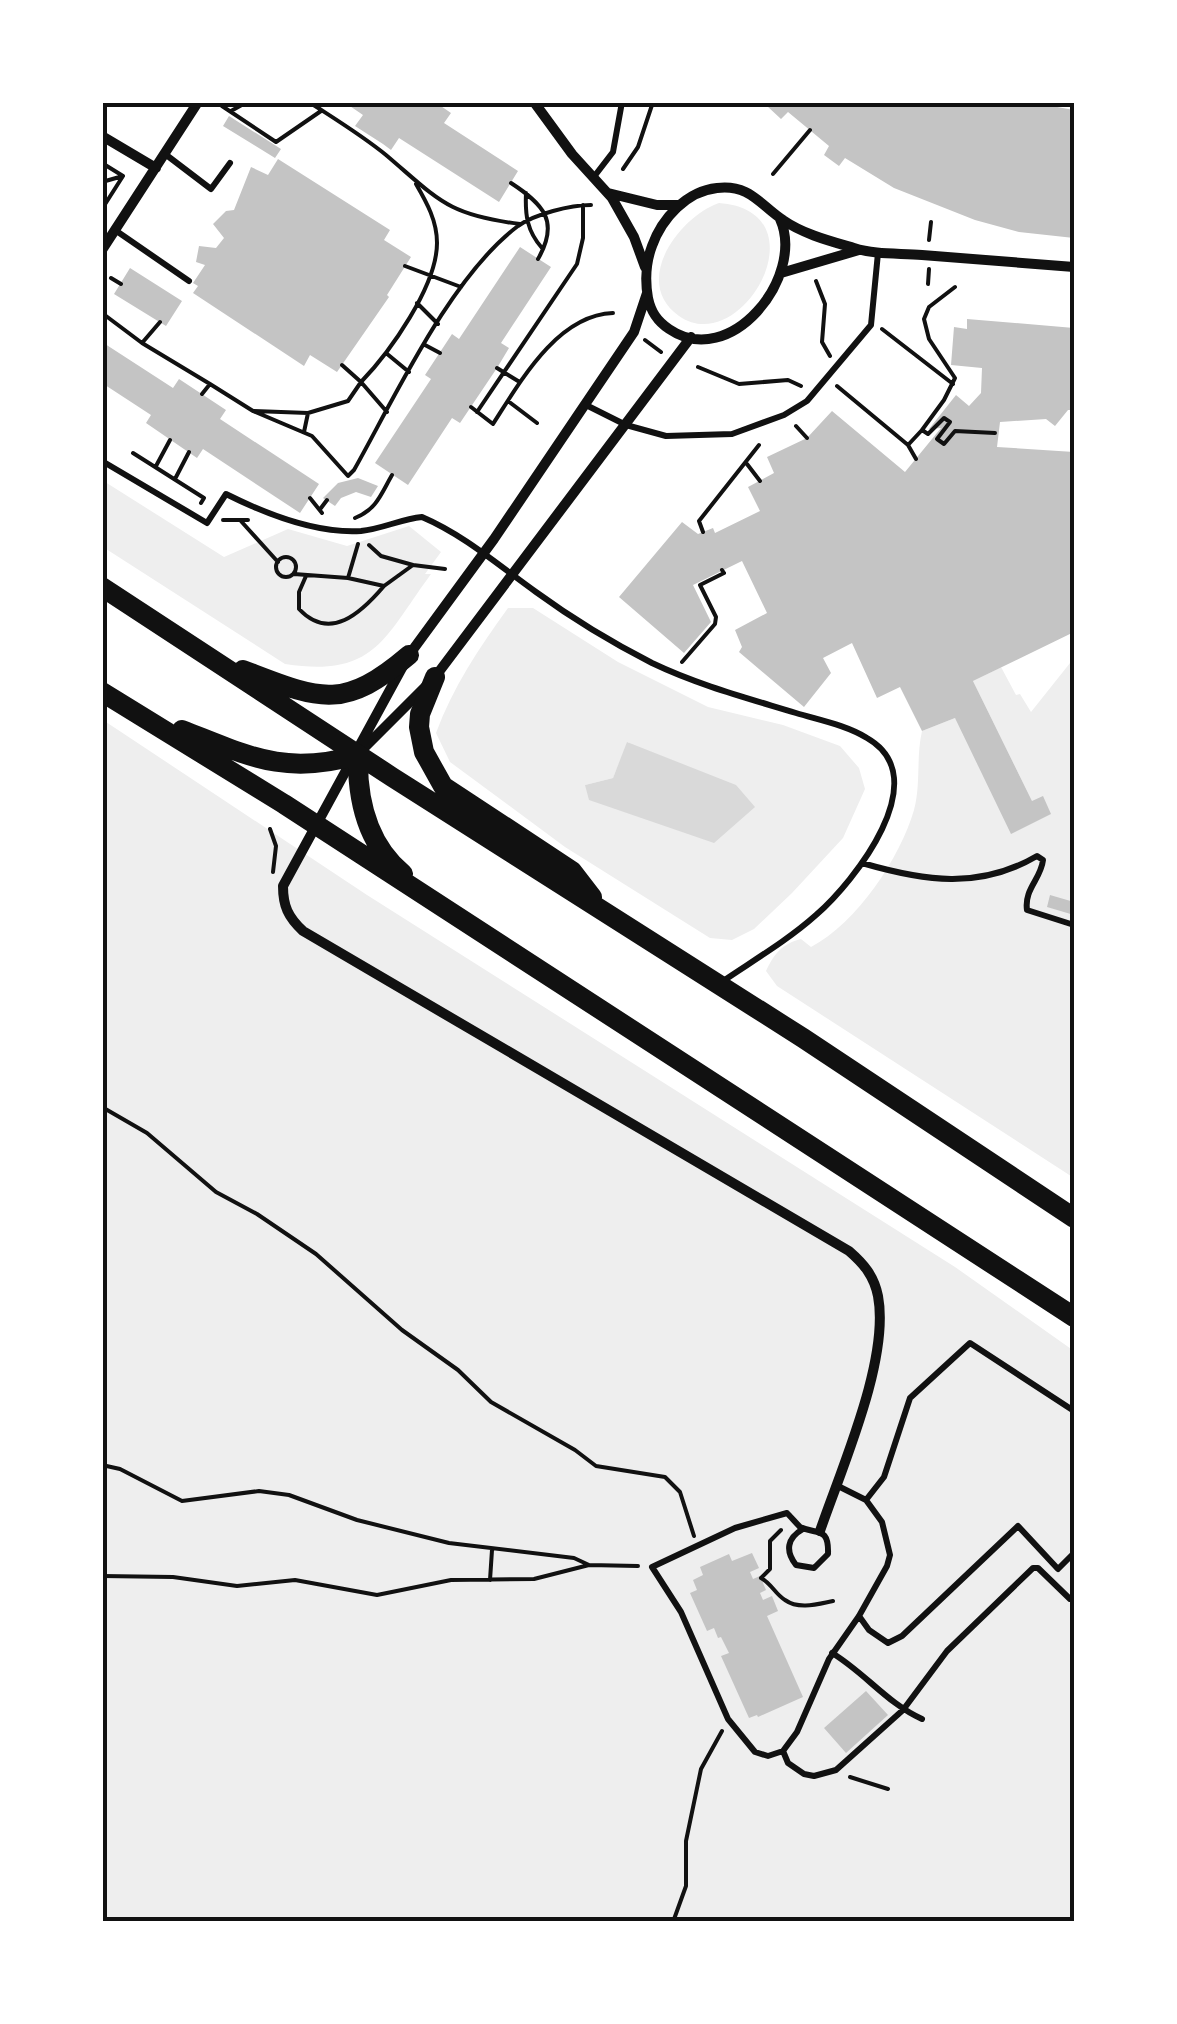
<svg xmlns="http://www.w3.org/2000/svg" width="1177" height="2024" font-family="Cabin,sans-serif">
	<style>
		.green { fill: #eee; fill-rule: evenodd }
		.water { fill: #d9d9d9 }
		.building { fill: #c4c4c4 }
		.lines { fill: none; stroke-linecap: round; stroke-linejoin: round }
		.path { stroke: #111; stroke-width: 4 }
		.service { stroke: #111; stroke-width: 6 }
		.minor { stroke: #111; stroke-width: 10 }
		.primary { stroke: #111; stroke-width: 20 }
		.neatline { fill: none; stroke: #111; stroke-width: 4 }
	</style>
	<rect width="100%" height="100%" fill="#fff"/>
	<path class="green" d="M719 203C825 211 742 360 679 316 631 282 679 217 719 203Z
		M102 480 224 557 288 529 347 546 409 526 441 552 425 574H431C384 638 375 678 285 664L103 547Z
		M508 608H533L618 662 708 707 783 725 840 746 859 768 865 789 843 838 792 893 754 929 732 940 710 938 565 847 450 762 436 733C453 687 479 648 508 608ZM628 742 714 842 585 785 613 778Z
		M1074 658V1178L777 986 766 971C774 954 782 944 801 939L811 947C857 923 900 858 914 810 921 784 916 757 922 731L955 718 1032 801 973 681 1001 667 1016 695 1020 694 1031 712Z
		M103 720 367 895 955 1267 1074 1351V1921H103Z"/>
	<path class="water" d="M627 742 736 785 755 807 714 843 589 800 585 785 613 778Z"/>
	<path class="building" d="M344 102H435L451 113 444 123 518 171 499 202 399 138 391 150 383 144 355 126 363 115Z
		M770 102H1029L1074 110V238L1019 232 975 220 894 188 845 158 839 166 824 155 829 146 788 112 781 119 767 106Z
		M229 116 281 149 275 158 223 126Z
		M278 159 390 230 384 240 411 257 387 295 389 297 337 372 310 355 304 366 193 293 198 286 193 283 205 265 196 262 199 246 216 248 224 238 213 224 226 211 234 210 251 167 268 175Z
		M520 247 551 267 501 343 509 348 497 368 460 423 452 418 408 485 375 463 431 379 425 375 452 334 459 339Z
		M130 268 182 301 166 326 114 294Z
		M967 319 1074 328V410H1068L1055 426 1046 419 1000 422 997 447 1074 452V632L973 681 1032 801 1043 796 1051 814 1011 834 955 718 922 731 900 687 877 698 852 643 823 658 831 673 804 707 739 652 742 647 735 630 767 613 742 561 693 585 711 622 684 653 619 597 682 522 698 534 713 528 715 533 760 511 748 487 774 473 767 457 807 438 832 411 905 472 941 428 929 429 956 395 969 406 981 393 982 368 951 365 954 327 967 329Z
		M102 342 173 388 179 379 226 410 220 419 319 484 300 513 203 449 197 458 146 423 151 415 102 383Z
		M358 478 378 486 371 497 356 492 341 498 335 506 323 498 338 483Z
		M1050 895 1074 902V915L1047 907Z
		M752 1553 759 1568 750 1572 753 1579 760 1576 766 1590 760 1593 763 1600 772 1596 778 1611 767 1616 803 1697 758 1717 757 1715 749 1718 721 1656 729 1653 721 1637 718 1638 714 1628 707 1631 690 1593 697 1590 693 1580 703 1575 700 1567 729 1554 732 1561Z
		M866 1691 888 1715 846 1753 824 1728Z"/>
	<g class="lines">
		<path class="path" d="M309 102C335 119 363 136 386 155 439 200 447 215 520 224
			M222 106 276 142 321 111
			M231 111 247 102
			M102 163 123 176
			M623 169 638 147 653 102
			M773 174 810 130
			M102 182 123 176
			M511 183C543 204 560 221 538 259
			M526 193C525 215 527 231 542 248
			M102 209 123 176
			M929 240 931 222
			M405 266 461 287
			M111 278 121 284
			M816 281 825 304 822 342 830 356
			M928 284 929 269
			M417 303 438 324
			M102 313 142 343 210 384
			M882 329 953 384
			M645 340 661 352
			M142 343 160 322
			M425 345 440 353
			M386 353 409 372
			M342 365 361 382C390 352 437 286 437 243 437 221 427 203 416 184
			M698 367 739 384 788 380 801 386
			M497 368 518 381
			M837 386 908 445 916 459
			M202 394 210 384 253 411 308 413 348 401 361 382 387 412
			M508 401 537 423
			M471 407 493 424C520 382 557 315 613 313
			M253 411 312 436 348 476 354 470C395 397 451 276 518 226 535 214 570 205 591 205
			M477 412 577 264 583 238V205
			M796 426 807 438
			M922 430 944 400 955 378 929 339 924 319 929 307 955 287
			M304 432 308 413
			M908 445 922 430 928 434 944 418 950 422 937 439 944 444 955 431 995 433
			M133 453 204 498 201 503
			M747 464 760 481
			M156 466 170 440
			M175 479 189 452
			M310 498 322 513
			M321 508 327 500
			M355 518C377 509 381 494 392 475
			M223 520H248
			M240 520 278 562
			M703 532 699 521 759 445
			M369 545 381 556 413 565
			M276 567a10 10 0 1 1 20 0a10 10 0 1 1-20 0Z
			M294 574 348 578 384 586 413 565 445 569
			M306 576 299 592V609C330 642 361 613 384 586
			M348 578 358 544
			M682 662 715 624 716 617 700 585 724 573 722 570
			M270 829 276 846 273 872
			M102 1107 147 1133 216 1192 257 1214 316 1254 402 1330 458 1370 491 1402 575 1450 596 1466 665 1477 680 1492 694 1536
			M102 1465 120 1469 182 1501 259 1491 289 1495 357 1520 449 1543 574 1558 589 1565 638 1566
			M781 1530 770 1541V1569L761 1578C772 1584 775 1594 785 1600 799 1610 818 1604 833 1601
			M102 1576 173 1577 237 1586 295 1580 377 1595 451 1580 534 1579 589 1565
			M490 1580 492 1550
			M850 1777 888 1789
			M673 1922 686 1886V1841L701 1769 722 1731"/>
		<path class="service" d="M165 154 211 189 230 163
			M593 178 613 152 622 102
			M115 230 189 281
			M586 405 626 425 666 436 732 434 784 415 807 401 871 325 878 253
			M102 461 207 523 226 494C266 514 316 534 361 531 382 529 401 519 422 517 464 535 498 565 536 592 573 619 611 642 652 663 698 685 747 698 796 713 819 720 846 725 867 738 937 778 854 882 816 915 788 940 754 960 723 981
			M862 863C924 881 979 890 1037 856L1043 860C1041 879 1024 889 1027 910L1074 925
			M866 1500 884 1477 910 1398 970 1343 1074 1411
			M803 1529C787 1538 785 1551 796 1565L814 1568 828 1554C829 1526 817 1535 800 1527 799 1526 788 1514 787 1513L735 1528 652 1567 681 1612 728 1719 755 1752 768 1756 783 1751 797 1732 829 1659 859 1616 887 1566 890 1555 882 1522 866 1500 836 1485
			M859 1616 869 1630 888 1643 902 1636 1018 1526 1058 1569 1074 1553
			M832 1653C864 1672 888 1704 922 1719
			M783 1751 788 1763 804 1774 814 1776 836 1770 903 1710 947 1651 1033 1568H1038L1070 1599 1074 1598"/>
		<path class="minor" d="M534 102 572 154 612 198 634 237 645 267
			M102 136 156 168
			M608 193 657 205H679
			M780 219C806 277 730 371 669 329 657 321 651 312 648 298 645 281 646 262 652 246 662 218 687 191 717 188 750 184 760 205 783 220 803 234 830 241 854 248 875 255 900 253 922 255 973 259 1024 263 1074 267
			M102 250 198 102
			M781 273 859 250
			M647 293 634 332 494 539 409 655 283 886C283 906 288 917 303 931L849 1251C864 1264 874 1276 878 1296 890 1360 841 1469 820 1531
			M365 747 435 677 691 337"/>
		<path class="primary" d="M102 587 392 777 803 1038 1074 1218
			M243 670C319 699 342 712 409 655
			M435 677 420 714 419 727 424 752 443 786 572 871 592 897
			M102 692 284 804 1074 1317
			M182 730C249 756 284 776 358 755
			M358 755C357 799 367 844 403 874"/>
	</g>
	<rect width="1177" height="2024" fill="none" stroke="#ffffff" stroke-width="210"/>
	<rect x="105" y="105" width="967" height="1814" class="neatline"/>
</svg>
